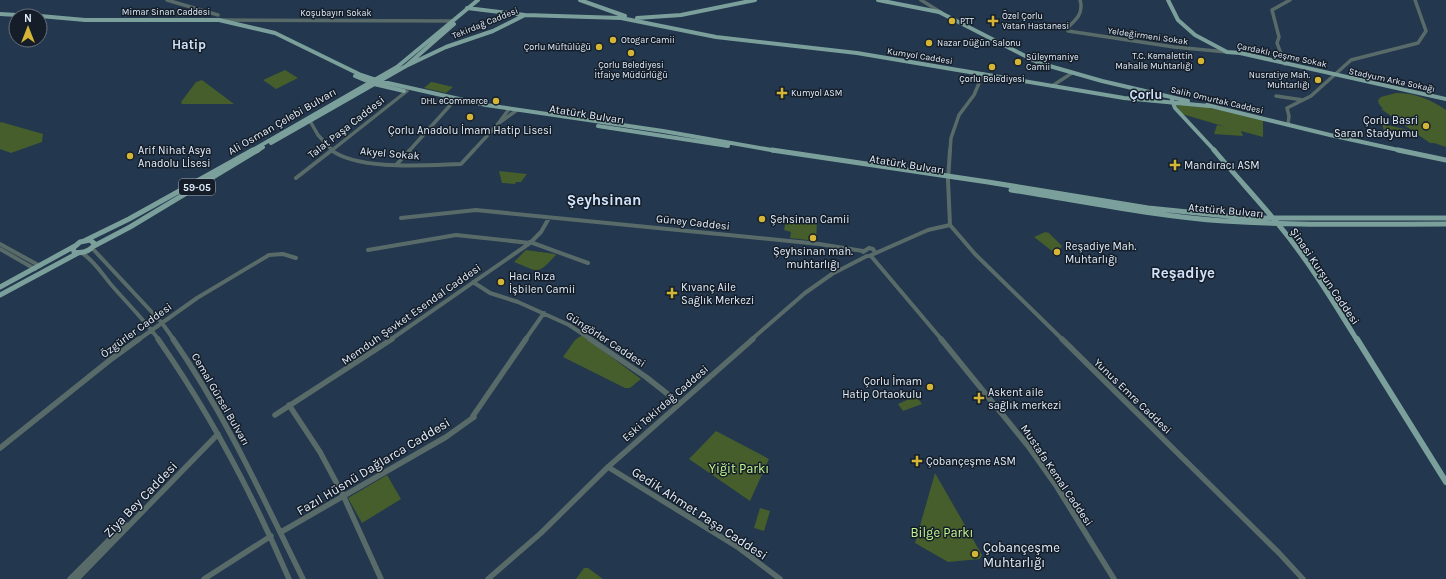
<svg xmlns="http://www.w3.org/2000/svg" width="1446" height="579" font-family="Karla,sans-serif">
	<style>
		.green { fill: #465d2c }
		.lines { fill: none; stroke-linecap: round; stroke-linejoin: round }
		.minor-far2 { stroke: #596b69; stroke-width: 3.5 }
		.minor-far1 { stroke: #596b69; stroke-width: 4 }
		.minor { stroke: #596b69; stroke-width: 5.5 }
		.major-far2 { stroke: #7ba09b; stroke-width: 4 }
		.major-far1 { stroke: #7ba09b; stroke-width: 5 }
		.major { stroke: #7ba09b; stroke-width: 6 }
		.poi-dot { fill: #d5b535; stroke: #151e28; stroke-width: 1.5 }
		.labels { text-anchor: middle; stroke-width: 3; stroke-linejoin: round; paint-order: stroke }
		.far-street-label { font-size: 9px; fill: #e2eefd; stroke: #151e28 }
		.far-poi-label { font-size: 9px; fill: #e2eefd; stroke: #151e28; text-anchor: start }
		.shield { fill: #151e28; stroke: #a4b0bd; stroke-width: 1 }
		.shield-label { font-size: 10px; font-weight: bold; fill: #e2eefd }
		.street-label { font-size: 11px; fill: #e2eefd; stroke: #151e28 }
		.poi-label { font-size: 11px; fill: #e2eefd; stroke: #151e28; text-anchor: start }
		.far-district-label { font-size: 13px; font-weight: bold; fill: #d0e3fb; stroke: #151e28 }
		.near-street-label { font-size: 13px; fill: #e2eefd; stroke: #151e28 }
		.near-park-label { font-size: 13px; fill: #c4f690; stroke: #151e28 }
		.near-poi-label { font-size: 13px; fill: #e2eefd; stroke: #151e28; text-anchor: start }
		.district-label { font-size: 15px; font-weight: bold; fill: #d0e3fb; stroke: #151e28 }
	</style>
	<rect width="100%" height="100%" fill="#23374e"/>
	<path class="green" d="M285 70 298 78 276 89 263 80Z
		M202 80 234 104H182L181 102 196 82Z
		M431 82H432L453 87 446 93 424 88Z
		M1396 93C1415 93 1430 99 1446 110V147L1434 143H1430L1381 109H1383L1379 104 1378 100 1381 97Z
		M1175 104 1202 106 1263 120V137L1241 131 1243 136 1214 134 1217 125 1226 127 1182 114Z
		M1 122 43 134 42 142 11 153 0 149V123Z
		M1382 124 1409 130 1411 137 1384 131Z
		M499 171 527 174 521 182H516L515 184 502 183Z
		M792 218 817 222 816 241 790 238 791 232 784 230 786 219Z
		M1045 232 1049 233 1062 246 1061 248 1052 251 1034 237Z
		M526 250 555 254 556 255C536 276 540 272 514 262Z
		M582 335 641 379 630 388H625L563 357 575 340Z
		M916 396 922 404 903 411 898 404Z
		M716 431 769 459 750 501 689 459Z
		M935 473 982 555 980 559 948 562 915 543Z
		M387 475 401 499 362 523 348 498Z
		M760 508 770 511 764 531 754 528Z
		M584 568H588L603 579H576Z"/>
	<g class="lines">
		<path class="minor-far2" d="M167 0 218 15
			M921 0 942 13
			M1080 0C1084 13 1076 20 1067 28L1068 31 1174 47 1227 52
			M220 20 452 21
			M1285 64 1277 43 1279 37 1272 10 1290 0
			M1052 86 1072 73
			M1276 96 1303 100
			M310 121 318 135 333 151
			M499 123 517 110
			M1288 125 1289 116 1287 108 1311 96 1351 60 1418 43 1426 31 1415 0
			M331 151 407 91
			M409 151 453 102
			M473 151 498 124 509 109
			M950 151 951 138 959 115 974 95 983 74"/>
		<path class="minor-far1" d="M331 150C359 171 427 165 461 164L474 150
			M396 165 410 150
			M296 178 332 150
			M401 218 476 210 819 244 863 251
			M950 225 975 254 1063 340
			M950 225 948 180 950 150
			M530 242 588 263
			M0 244 40 266
			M92 248 162 323 174 340
			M0 249 35 269
			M368 250 456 235 530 243
			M863 252 869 248 873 249 875 252
			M82 253C96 262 103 276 114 288 129 305 145 321 159 340
			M869 256 928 230 950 225
			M871 256 942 340
			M473 282 490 293 518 302 569 325 592 340
			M138 340 197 298 269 255 283 254 296 258
			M390 340 530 243 541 232 549 218
			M525 340 544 313
			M751 340 805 293 832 274 867 256"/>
		<path class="minor" d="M158 339C211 415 253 495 289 579
			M173 339C225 414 263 498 303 579
			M590 339 646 377 679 403
			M941 339 1028 446 1057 487 1114 579
			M1062 339 1279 553 1303 579
			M289 405 320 452 343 495 381 579
			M275 415 392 339
			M473 416 526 339
			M0 448 110 360 139 339
			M608 467 739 548 780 579
			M281 532 446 437 474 417
			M70 579 125 524
			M77 579 218 434
			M204 579 271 536
			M488 579 541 533 608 467 753 339"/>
		<path class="major-far2" d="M580 0 625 16
			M878 0 939 12 1039 63 1102 81 1188 101
			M1168 0 1178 20 1195 35 1227 52 1240 53 1446 99
			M467 8 525 15
			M0 14 34 16
			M40 16 85 20H219L275 33 361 75 379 81 486 105 663 131 777 151
			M637 18 681 15 755 0
			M406 66 446 47 493 31 525 15 621 18 716 37 857 53 1124 98 1209 106
			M355 76 374 84 404 91
			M1172 100 1175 108 1215 151
			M1207 105 1330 135 1403 151
			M598 126 728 146
			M271 143 406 66 454 24
			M251 151 397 67 478 0
			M257 151 263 147"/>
		<path class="major-far1" d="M772 150 988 182 1148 208 1248 218H1446
			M1214 150C1235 175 1257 199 1278 224 1308 260 1333 301 1357 340
			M1398 150 1446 160
			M1011 190C1082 201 1153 216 1224 221 1298 226 1372 224 1446 224
			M90 240 95 244C90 251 83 254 74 252L73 248 80 242Z
			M84 241 129 219 253 150
			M94 246 130 227 258 150
			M0 287 75 246
			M0 295 78 253"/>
		<path class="major" d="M1357 339 1446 482"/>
	</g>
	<g class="poi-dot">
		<circle cx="952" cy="21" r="4"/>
		<path d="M991 15h4v4h4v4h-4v4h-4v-4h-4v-4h4z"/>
		<circle cx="613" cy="40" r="4"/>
		<circle cx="929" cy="43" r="4"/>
		<circle cx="599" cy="47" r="4"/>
		<circle cx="631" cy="53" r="4"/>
		<circle cx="1201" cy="61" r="4"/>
		<circle cx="1018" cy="62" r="4"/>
		<circle cx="992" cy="67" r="4"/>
		<circle cx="1318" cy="80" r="4"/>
		<path d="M780 87h4v4h4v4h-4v4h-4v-4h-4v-4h4z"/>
		<circle cx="496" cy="101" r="4"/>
		<circle cx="470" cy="117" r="4"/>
		<circle cx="1426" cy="126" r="4"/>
		<circle cx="130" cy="156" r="4"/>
		<path d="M1173 159h4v4h4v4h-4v4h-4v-4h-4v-4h4z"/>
		<circle cx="762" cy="219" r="4"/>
		<circle cx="813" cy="238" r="4"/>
		<circle cx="1057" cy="252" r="4"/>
		<circle cx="501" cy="282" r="4"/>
		<path d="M670 287h4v4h4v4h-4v4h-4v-4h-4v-4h4z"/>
		<circle cx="930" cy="387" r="4"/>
		<path d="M977 392h4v4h4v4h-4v4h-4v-4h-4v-4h4z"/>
		<path d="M915 455h4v4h4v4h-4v4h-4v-4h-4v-4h4z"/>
		<circle cx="975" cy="554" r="4"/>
	</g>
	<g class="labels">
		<g class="far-street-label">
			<text x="166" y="15">Mimar Sinan Caddesi</text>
			<text x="336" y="16">Koşubayırı Sokak</text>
			<text transform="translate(485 23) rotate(-22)" y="3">Tekirdağ Caddesi</text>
			<text transform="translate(1148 36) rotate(8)" y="3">Yeldeğirmeni Sokak</text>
			<text transform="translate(1282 55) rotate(12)" y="3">Çardaklı Çeşme Sokak</text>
			<text transform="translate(920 56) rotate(9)" y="3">Kumyol Caddesi</text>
			<text transform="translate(1392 80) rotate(12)" y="3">Stadyum Arka Sokağı</text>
			<text transform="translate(1217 100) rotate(13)" y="3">Salih Omurtak Caddesi</text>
		</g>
		<g class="far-poi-label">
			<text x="1002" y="19">Özel Çorlu<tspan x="1002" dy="10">Vatan Hastanesi</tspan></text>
			<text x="960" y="24">PTT</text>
			<text x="621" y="43">Otogar Camii</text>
			<text x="937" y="46">Nazar Düğün Salonu</text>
			<text x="591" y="50" text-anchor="end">Çorlu Müftülüğü</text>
			<text x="1193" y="59" text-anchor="end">T.C. Kemalettin<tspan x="1193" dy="10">Mahalle Muhtarlığı</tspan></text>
			<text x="1026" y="60">Süleymaniye<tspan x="1026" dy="10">Camii</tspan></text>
			<text x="631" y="68" text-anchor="middle">Çorlu Belediyesi<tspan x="631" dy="10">İtfaiye Müdürlüğü</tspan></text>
			<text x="1310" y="78" text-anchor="end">Nusratiye Mah.<tspan x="1310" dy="10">Muhtarlığı</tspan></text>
			<text x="992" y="82" text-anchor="middle">Çorlu Belediyesi</text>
			<text x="791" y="96">Kumyol ASM</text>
			<text x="488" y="104" text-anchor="end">DHL eCommerce</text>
		</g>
		<rect class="shield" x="179" y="179" width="36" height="16" rx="3"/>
		<g class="shield-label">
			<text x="197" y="191">59-05</text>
		</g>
		<g class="street-label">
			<text transform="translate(587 114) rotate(9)" y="4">Atatürk Bulvarı</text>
			<text transform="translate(282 121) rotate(-30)" y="4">Ali Osman Çelebi Bulvarı</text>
			<text transform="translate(346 127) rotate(-38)" y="4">Talat Paşa Caddesi</text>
			<text transform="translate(390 153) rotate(5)" y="4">Akyel Sokak</text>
			<text transform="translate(907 164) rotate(9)" y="4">Atatürk Bulvarı</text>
			<text transform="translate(1226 210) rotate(5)" y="4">Atatürk Bulvarı</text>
			<text transform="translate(693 222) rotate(6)" y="4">Güney Caddesi</text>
			<text transform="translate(1325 276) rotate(56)" y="4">Şinasi Kurşun Caddesi</text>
			<text transform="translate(411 314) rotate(-35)" y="4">Memduh Şevket Esendal Caddesi</text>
			<text transform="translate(136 330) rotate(-36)" y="4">Özgürler Caddesi</text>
			<text transform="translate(606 339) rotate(33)" y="4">Güngörler Caddesi</text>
			<text transform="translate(1133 396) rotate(44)" y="4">Yunus Emre Caddesi</text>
			<text transform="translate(221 399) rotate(60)" y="4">Cemal Gürsel Bulvarı</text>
			<text transform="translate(665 403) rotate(-41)" y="4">Eski Tekirdağ Caddesi</text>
			<text transform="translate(1057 475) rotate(56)" y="4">Mustafa Kemal Caddesi</text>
		</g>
		<g class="poi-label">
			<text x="1418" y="124" text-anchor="end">Çorlu Basri<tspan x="1418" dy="13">Saran Stadyumu</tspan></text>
			<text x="470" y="134" text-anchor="middle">Çorlu Anadolu İmam Hatip Lisesi</text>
			<text x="138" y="154">Arif Nihat Asya<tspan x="138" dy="13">Anadolu Lİsesi</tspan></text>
			<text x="1184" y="169">Mandıracı ASM</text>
			<text x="770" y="223">Şehsinan Camii</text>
			<text x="1065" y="250">Reşadiye Mah.<tspan x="1065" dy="13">Muhtarlığı</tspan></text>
			<text x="813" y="255" text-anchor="middle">Şeyhsinan mah.<tspan x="813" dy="13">muhtarlığı</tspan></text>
			<text x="509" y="280">Hacı Rıza<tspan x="509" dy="13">İşbilen Camii</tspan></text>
			<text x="681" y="291">Kıvanç Aile<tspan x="681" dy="13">Sağlık Merkezi</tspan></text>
			<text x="922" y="385" text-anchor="end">Çorlu İmam<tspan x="922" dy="13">Hatip Ortaokulu</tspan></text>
			<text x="988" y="396">Askent aile<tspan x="988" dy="13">sağlık merkezi</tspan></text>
			<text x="926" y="465">Çobançeşme ASM</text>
		</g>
		<g class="far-district-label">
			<text x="189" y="49">Hatip</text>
			<text x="1146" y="99">Çorlu</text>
		</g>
		<g class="near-street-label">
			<text transform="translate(373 466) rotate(-31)" y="5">Fazıl Hüsnü Dağlarca Caddesi</text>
			<text transform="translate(140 499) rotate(-46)" y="5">Ziya Bey Caddesi</text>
			<text transform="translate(700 513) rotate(33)" y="5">Gedik Ahmet Paşa Caddesi</text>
		</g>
		<g class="near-park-label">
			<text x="739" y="473">Yiğit Parkı</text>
			<text x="942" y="537">Bilge Parkı</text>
		</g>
		<g class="near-poi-label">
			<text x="983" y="552">Çobançeşme<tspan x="983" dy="15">Muhtarlığı</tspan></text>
		</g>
		<g class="district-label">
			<text x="604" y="205">Şeyhsinan</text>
			<text x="1183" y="278">Reşadiye</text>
		</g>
	</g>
	<g transform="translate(28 28)"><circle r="19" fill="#151e28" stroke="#67717d"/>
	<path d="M0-3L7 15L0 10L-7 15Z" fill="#d5b535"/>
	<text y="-6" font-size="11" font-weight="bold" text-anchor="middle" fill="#e2eefd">N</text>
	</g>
</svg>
